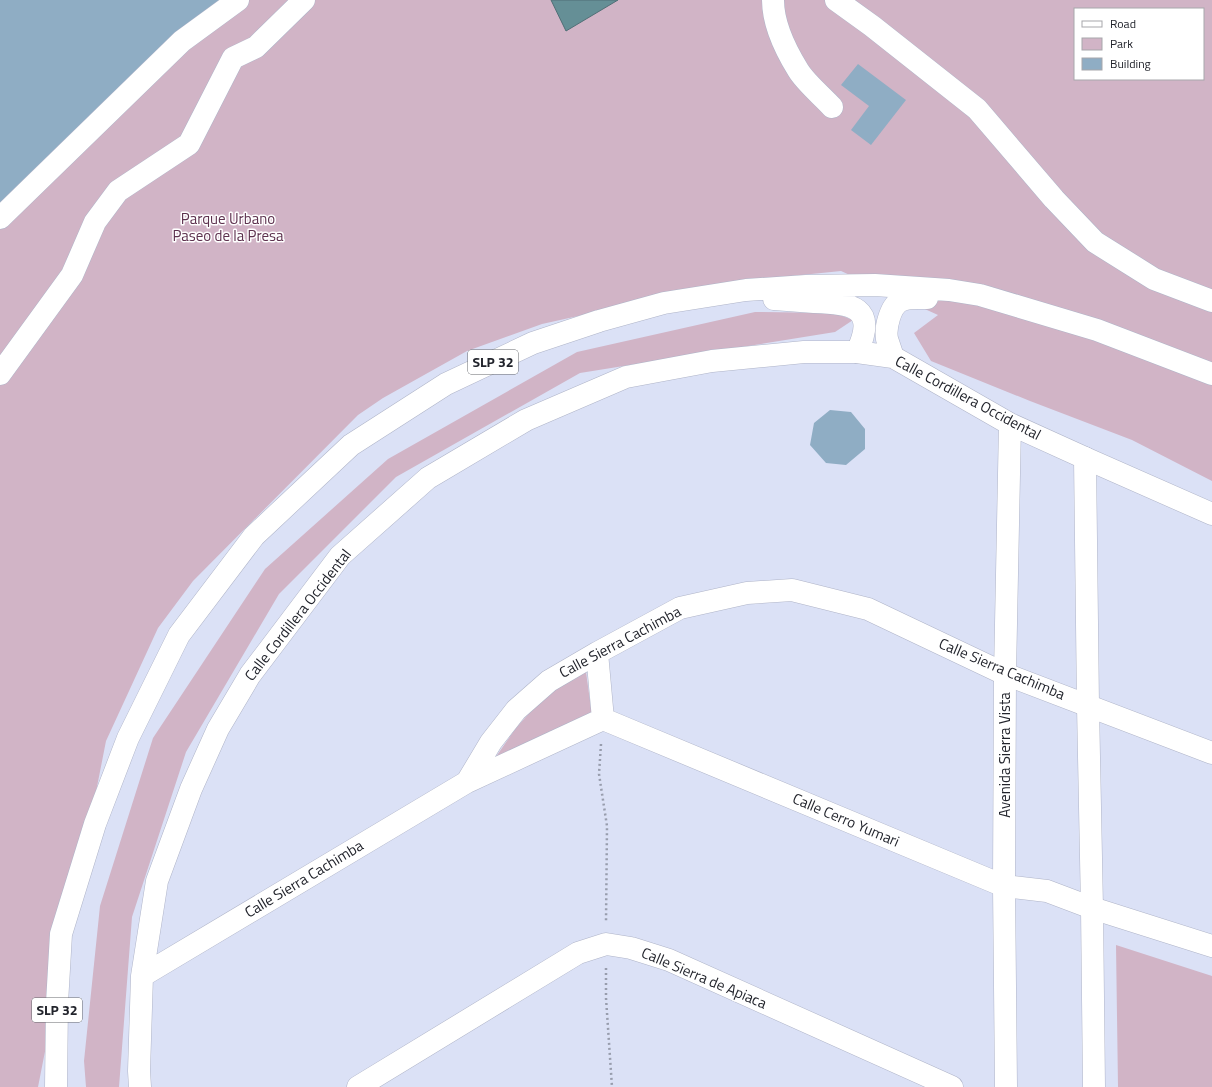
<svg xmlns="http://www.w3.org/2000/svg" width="1212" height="1087" font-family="'Titillium Web',sans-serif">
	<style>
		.green { fill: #d1b4c6; fill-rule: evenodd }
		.water { fill: #658f96; stroke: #516f76 }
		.building { fill: #8fadc4 }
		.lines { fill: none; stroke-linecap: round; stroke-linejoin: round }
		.minor-casing { stroke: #afb4c8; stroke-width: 23 }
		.major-casing { stroke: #afb4c8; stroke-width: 23 }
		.path { stroke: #989dad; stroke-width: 2.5; stroke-dasharray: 2 3; stroke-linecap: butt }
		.minor { stroke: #fff; stroke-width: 22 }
		.major { stroke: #fff; stroke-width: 22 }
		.labels { text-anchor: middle; stroke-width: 3; stroke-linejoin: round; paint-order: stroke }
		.shield { fill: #fff; stroke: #64666b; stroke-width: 1 }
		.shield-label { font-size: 14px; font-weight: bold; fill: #22242c }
		.park-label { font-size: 15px; fill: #5d314e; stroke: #fff }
		.street-label { font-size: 15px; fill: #22242c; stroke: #fff }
	</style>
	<rect width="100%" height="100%" fill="#dbe1f6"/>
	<path class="green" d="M0 0H1212V481L1132 440 1030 401 931 361 914 333 938 315 841 271 732 282 542 324 467 351 383 398 358 415 193 581 158 628 106 741 38 1087H0ZM1075 9H1203V79H1075Z
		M755 312 834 313 853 320 835 332 580 373 396 477 279 594 186 752 132 917 119 1087H86L84 1061 100 906 153 738 265 569 388 459 577 352Z
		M586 672 592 715 493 761 516 728 540 701 558 685Z
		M1116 945 1212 976V1087H1118Z"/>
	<path class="water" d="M551 0H618L566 31Z"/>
	<path class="building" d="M0 0H237L0 218Z
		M858 64 906 100 871 145 851 130 869 106 841 85Z
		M830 410 851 412 865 429V449L846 465 826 463 810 445 814 423Z"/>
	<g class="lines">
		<defs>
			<path id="minor" d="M773 0C773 24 785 49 798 70 805 82 822 96 832 107
				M836 0 872 26 977 109 1054 199 1095 242 1154 279 1212 301
				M0 218 182 41 238 0
				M0 374 72 275 95 222 118 191 189 144 233 58 256 47 304 0
				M1085 458 1212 514
				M597 653 603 719
				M603 719 1004 886 1047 891 1092 908 1212 946
				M467 782 491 742 516 710 549 681 597 653 680 608 747 593 792 590 868 609 1005 674 1212 753
				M142 976 467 782 603 719
				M140 1087 139 1071 142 976 157 881 191 789 218 729 250 675 340 556 428 478 526 420 626 377 712 361 804 352H857
				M358 1087 578 953 606 944 631 948 669 960 952 1087"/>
			<path id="major" d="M774 299C787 300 801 301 814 302 852 303 878 307 857 352L893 357 1010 424 1085 458 1088 706 1092 908 1094 1087
				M893 357C891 351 889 345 887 339 885 328 890 305 902 300 909 297 919 298 927 298
				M56 1087 57 1003 61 934 95 824 128 738 179 635 254 536 351 445 446 384 533 343 599 321 664 303 746 290 806 286 875 285 949 290 980 295 1097 330 1212 374
				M1006 1087 1004 886 1005 674 1010 424"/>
		</defs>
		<use href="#minor" class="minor-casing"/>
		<use href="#major" class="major-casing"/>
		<path class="path" d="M601 744 599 774 607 826 606 923
			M606 968V998L612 1087"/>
		<use href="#minor" class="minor"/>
		<use href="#major" class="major"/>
	</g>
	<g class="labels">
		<g class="shield">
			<rect x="468" y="350" width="50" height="24" rx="3"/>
			<rect x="32" y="998" width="50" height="24" rx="3"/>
		</g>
		<g class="shield-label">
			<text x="493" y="367">SLP 32</text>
			<text x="57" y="1015">SLP 32</text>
		</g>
		<g class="park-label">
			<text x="228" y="224">Parque Urbano<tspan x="228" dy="17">Paseo de la Presa</tspan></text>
		</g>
		<g class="street-label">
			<text transform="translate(968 398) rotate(28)" y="5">Calle Cordillera Occidental</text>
			<text transform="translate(298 615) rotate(-52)" y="5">Calle Cordillera Occidental</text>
			<text transform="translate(620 642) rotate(-28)" y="5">Calle Sierra Cachimba</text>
			<text transform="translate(1002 669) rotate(23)" y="5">Calle Sierra Cachimba</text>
			<text transform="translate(1005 755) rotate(-90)" y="5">Avenida Sierra Vista</text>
			<text transform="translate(846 820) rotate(23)" y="5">Calle Cerro Yumari</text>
			<text transform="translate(304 879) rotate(-31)" y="5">Calle Sierra Cachimba</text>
			<text transform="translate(704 978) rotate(23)" y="5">Calle Sierra de Apiaca</text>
		</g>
	</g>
	<rect x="1074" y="8" width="130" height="72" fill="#ffffff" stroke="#a7a7ab"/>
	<rect x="1082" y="21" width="20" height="6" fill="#ffffff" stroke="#a7a7ab"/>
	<text x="1110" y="28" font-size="12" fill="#22242c">Road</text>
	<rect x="1082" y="38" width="20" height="12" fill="#d1b4c6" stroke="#a7a7ab"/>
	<text x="1110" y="48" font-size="12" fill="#22242c">Park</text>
	<rect x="1082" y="58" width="20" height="12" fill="#8fadc4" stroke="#a7a7ab"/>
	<text x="1110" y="68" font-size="12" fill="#22242c">Building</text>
</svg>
